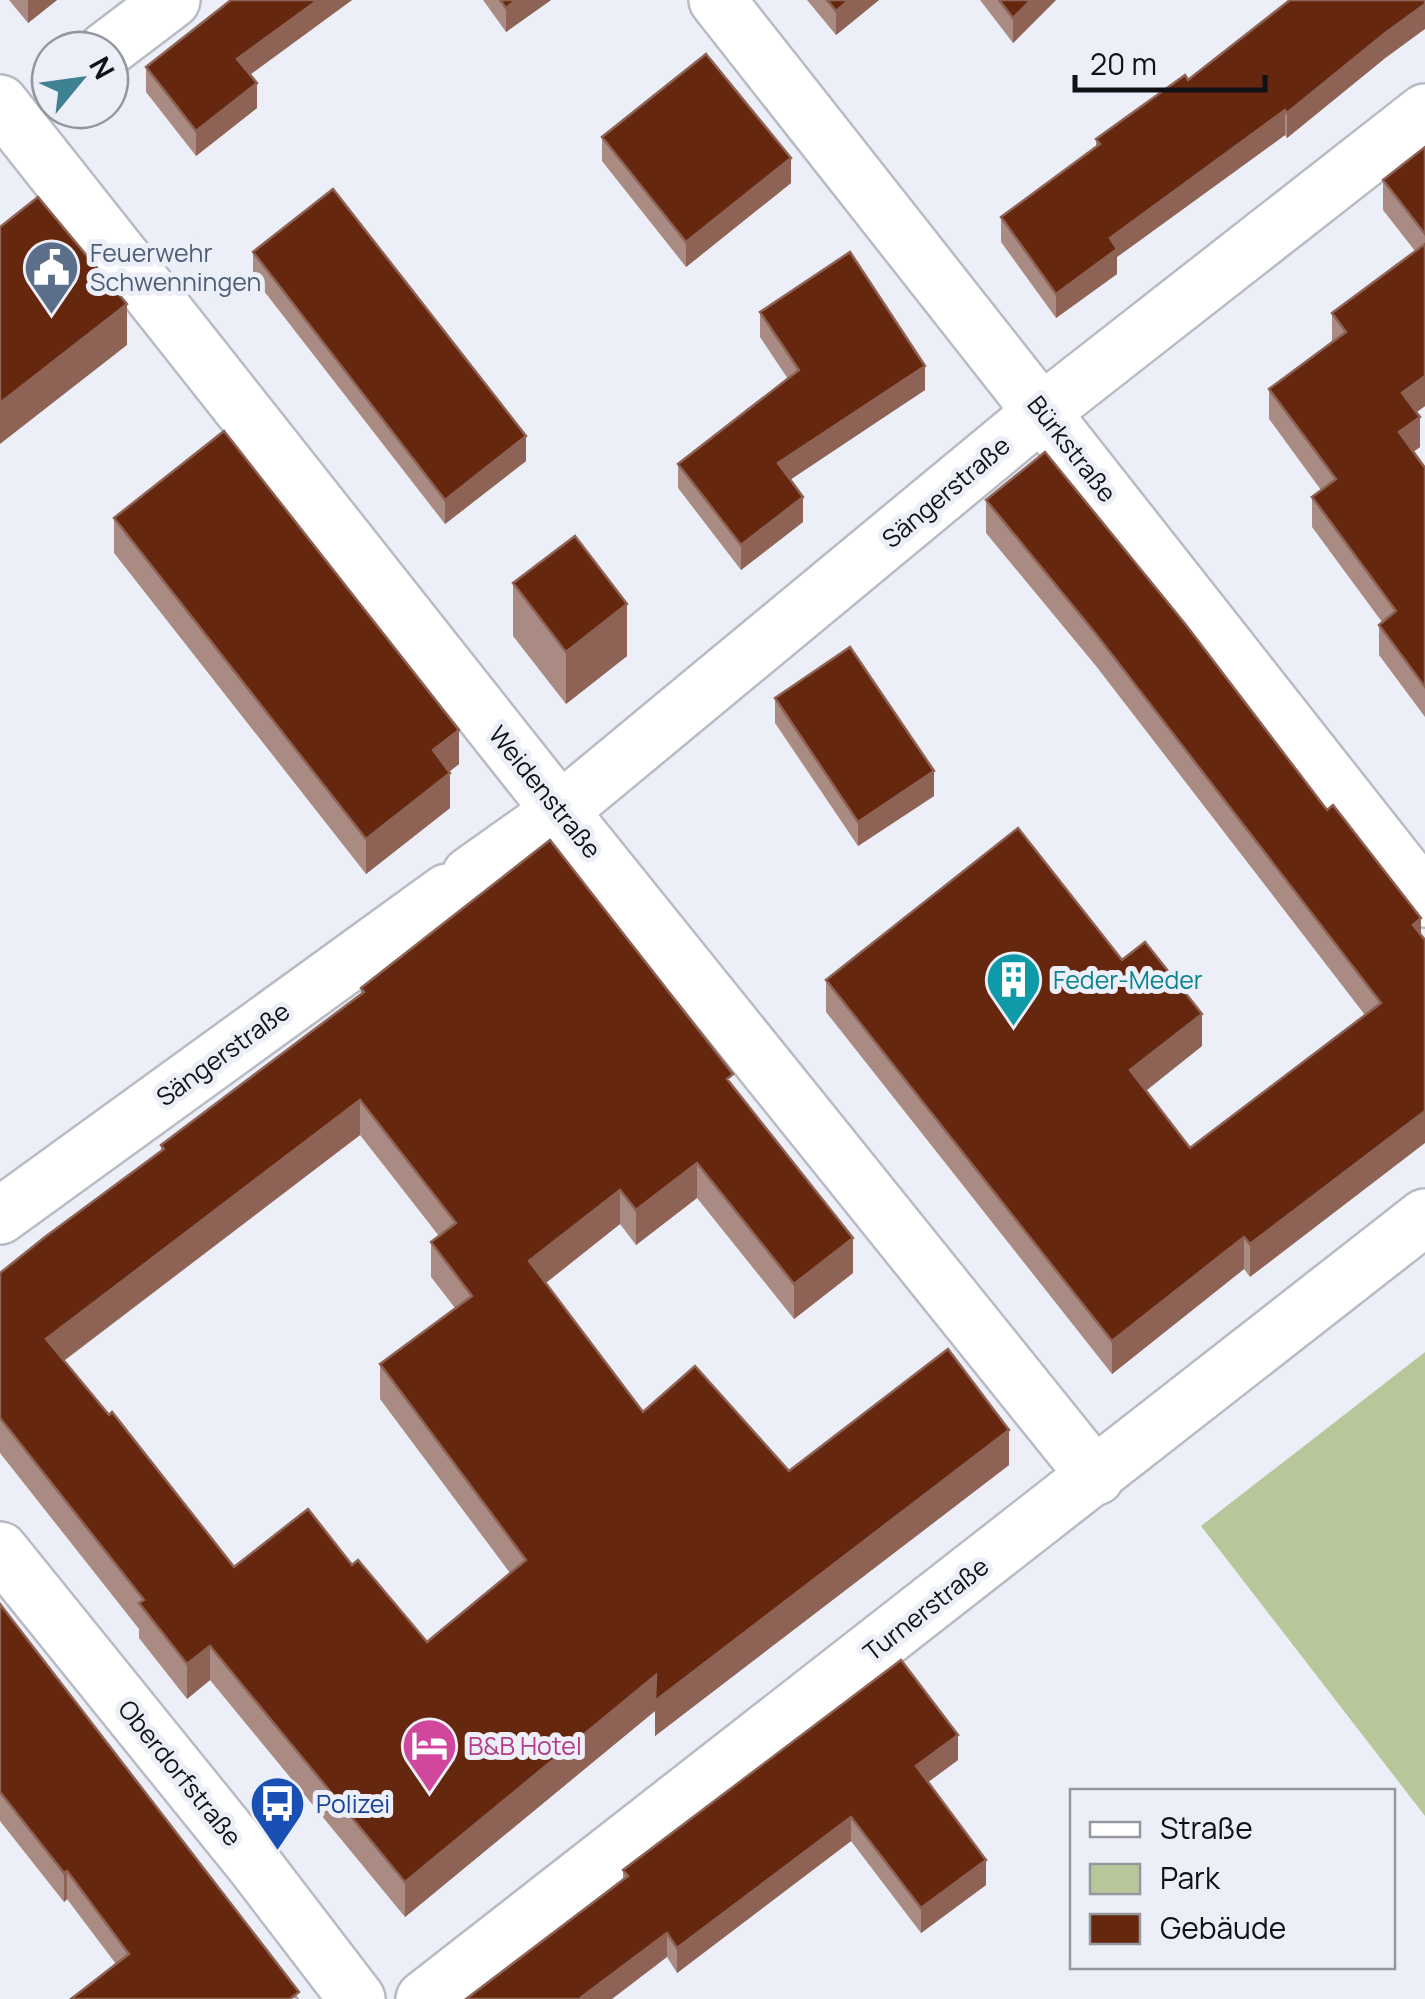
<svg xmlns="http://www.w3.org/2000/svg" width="1425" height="1999" font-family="Manrope,sans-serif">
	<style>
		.green { fill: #b8c79a }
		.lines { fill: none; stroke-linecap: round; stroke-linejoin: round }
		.minor-casing { stroke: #b8bbc3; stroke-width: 60 }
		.secondary-casing { stroke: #b8bbc3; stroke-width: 60 }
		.minor { stroke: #fff; stroke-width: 55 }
		.secondary { stroke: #fff; stroke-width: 55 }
		.wall { fill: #a98b83; fill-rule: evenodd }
		.shaded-wall { fill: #8e6355 }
		.building { fill: #66270f; stroke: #8e6355; stroke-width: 2.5; fill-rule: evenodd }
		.labels { text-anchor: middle; stroke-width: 10; stroke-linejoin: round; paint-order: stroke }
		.service-label { font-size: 25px; fill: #4e5e75; stroke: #eceff7; text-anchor: start }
		.street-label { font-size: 25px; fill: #111215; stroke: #eceff7 }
		.culture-label { font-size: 25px; fill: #0d838f; stroke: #eceff7; text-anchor: start }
		.hotel-label { font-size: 25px; fill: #b23c85; stroke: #eceff7; text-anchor: start }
		.transit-label { font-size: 25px; fill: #164399; stroke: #eceff7; text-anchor: start }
	</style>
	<rect width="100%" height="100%" fill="#eceff7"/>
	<path class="green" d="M1425 1352V1816L1201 1526Z"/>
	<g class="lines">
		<defs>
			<path id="minor" d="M717 0 1425 899
				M106 50 172 0
				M0 103 560 811 1096 1477
				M470 875 560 811 1043 411 1425 112
				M0 1216 447 892
				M424 1999 1425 1217"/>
			<path id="secondary" d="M0 1550 256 1867 357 1999"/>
		</defs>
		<use href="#minor" class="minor-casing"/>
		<use href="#secondary" class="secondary-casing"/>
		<use href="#minor" class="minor"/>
		<use href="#secondary" class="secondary"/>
	</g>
	<path class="wall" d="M9 0H57L28 23Z
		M231 0H352L250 75 257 108 196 156 146 92V67Z
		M483 0H551L506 32Z
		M807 0H879L836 35Z
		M980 0H1056L1013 43Z
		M1384 59 1287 138 1285 135 1117 257V274L1056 318 1001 242V217L1096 147V139Z
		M602 137 791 183 686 267 602 161Z
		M1425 147V406L1416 412 1420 447 1413 452 1425 468V717L1379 655V625L1382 622 1312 527V497L1321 490 1269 419V389L1332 342V313L1415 251 1383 210V180Z
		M253 252 526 461 445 524 253 277Z
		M760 312 925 390 790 479 803 522 741 570 678 488V464L788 379 760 337Z
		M986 500 1327 810 1421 918 1250 1277 1244 1269 1112 1374 826 1012V980L1122 960 1202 1046 1146 1091 1190 1148 1365 1015 1096 666 986 533Z
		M114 518 459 764 449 772 450 808 366 874 114 553Z
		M513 583 627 656 566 704 513 636Z
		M775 698 934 796 858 846 775 723Z
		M361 988 733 1087 853 1273 794 1319 697 1198 636 1245 620 1224 546 1283 643 1412 789 1471 1009 1465 655 1736V1711L405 1917 210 1680 187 1699 139 1638V1629L0 1453V1273L161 1151V1145L361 994ZM360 1135 439 1236 431 1242V1277L455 1308 380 1364V1399L510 1573 427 1642 352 1565 234 1567 64 1361Z
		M0 1604 299 1999 116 1964 67 1899 64 1902 0 1821Z
		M958 1760 928 1782 986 1885 921 1933 851 1841 677 1973 667 1957 623 1879V1870Z"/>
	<path class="shaded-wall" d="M28 0H57L28 23Z
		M318 0H352L237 84V59Z
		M516 0H551L506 32V8Z
		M849 0H879L836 35V11Z
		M1031 0H1056L1013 43V18Z
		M1425 4V29L1384 59 1287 138V113L1384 34Z
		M257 83V108L196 156V131Z
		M1285 110V135L1117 257V274L1056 318V294L1110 238Z
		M791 158V183L686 267V242Z
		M127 304V345L0 444V403Z
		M925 366V390L778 488V463Z
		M1425 376V406L1402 423V393Z
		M1420 417V447L1399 462V432Z
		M526 436V461L445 524V500Z
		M803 497V522L741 570V545Z
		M627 604V656L566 704V652Z
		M459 730V764L433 784V750Z
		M934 771V796L858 846V822Z
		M450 773V808L366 874V839Z
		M1421 918V951L1413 925Z
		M1202 1014V1046L1130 1103V1070Z
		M360 1100V1135L46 1374V1339Z
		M1425 1111V1143L1250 1277V1244Z
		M697 1163V1198L636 1245V1210Z
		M620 1190V1224L529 1296V1261Z
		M1244 1237V1269L1112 1374V1341Z
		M853 1238V1273L794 1319V1284Z
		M1009 1430V1465L655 1736V1711L405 1917V1882L656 1675Z
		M210 1646V1680L187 1699V1664Z
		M958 1735V1760L916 1791V1766Z
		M851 1817V1841L677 1973V1948Z
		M986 1860V1885L921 1933V1908Z
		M67 1871V1899L64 1902V1873Z
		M667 1933V1957L612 1999H579Z"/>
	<path class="building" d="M231 0H318L237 59 257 83 196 131 146 67Z
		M500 0H516L506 8Z
		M827 0H849L836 11Z
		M999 0H1031L1013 18Z
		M1290 0H1425V4L1384 34 1287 113 1285 110 1110 238 1117 249 1056 294 1001 217 1100 144 1096 139 1185 75 1188 80Z
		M706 54 791 158 686 242 602 137Z
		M1425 147V234L1383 180Z
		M333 189 526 436 445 500 253 252Z
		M38 197 127 304 0 403V227Z
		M1425 244V376L1402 393 1420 417 1399 432 1425 468V687L1379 625 1396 611 1312 497 1336 479 1269 389 1346 332 1332 313Z
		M850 252 925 366 778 463 803 497 741 545 678 464 799 370 760 312Z
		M224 431 459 730 433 750 450 773 366 839 114 518Z
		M1045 452 1186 625 1327 810 1333 805 1421 918 1413 925 1425 940V1111L1250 1244 1244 1237 1112 1341 826 980 1018 828 1122 960 1145 942 1202 1014 1130 1070 1190 1148 1381 1003 1096 634 986 500Z
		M575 536 627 604 566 652 513 583Z
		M850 647 934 771 858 822 775 698Z
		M550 840 733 1074 727 1079 853 1238 794 1284 697 1163 636 1210 620 1190 529 1261 643 1412 695 1366 789 1471 948 1349 1009 1430 655 1701 656 1675 405 1882 210 1646 187 1664 139 1603 144 1600 0 1418V1273L45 1237 164 1149 161 1145 364 992 361 988ZM360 1100 456 1223 431 1242 472 1296 380 1364 526 1560 427 1642 358 1560 352 1565 308 1509 234 1567 112 1412 109 1415 46 1339Z
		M0 1604 299 1992 290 1999H71L129 1954 67 1871 64 1873 0 1792Z
		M901 1660 958 1735 916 1766 986 1860 921 1908 851 1817 677 1948 667 1933 579 1999H466L628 1876 623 1870Z"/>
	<defs>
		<symbol id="civic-pin" viewBox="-11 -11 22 30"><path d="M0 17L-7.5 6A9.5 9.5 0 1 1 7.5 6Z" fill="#5c6f8a" stroke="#eceff7"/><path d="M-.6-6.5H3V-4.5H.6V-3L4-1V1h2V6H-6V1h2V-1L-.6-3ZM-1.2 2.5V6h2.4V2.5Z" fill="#fff"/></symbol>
		<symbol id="building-pin" viewBox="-11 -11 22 30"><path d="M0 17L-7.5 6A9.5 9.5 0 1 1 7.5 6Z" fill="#0f9aa8" stroke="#eceff7"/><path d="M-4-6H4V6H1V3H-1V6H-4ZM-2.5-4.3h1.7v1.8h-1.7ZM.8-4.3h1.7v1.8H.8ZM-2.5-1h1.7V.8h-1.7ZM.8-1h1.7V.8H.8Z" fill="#fff"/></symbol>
		<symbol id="hotel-pin" viewBox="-11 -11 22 30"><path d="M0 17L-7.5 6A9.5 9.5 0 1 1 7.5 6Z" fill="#d1479c" stroke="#eceff7"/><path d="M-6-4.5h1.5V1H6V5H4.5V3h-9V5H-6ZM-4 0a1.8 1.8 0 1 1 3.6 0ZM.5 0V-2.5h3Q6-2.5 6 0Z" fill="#fff"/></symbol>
		<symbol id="bus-pin" viewBox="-11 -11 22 30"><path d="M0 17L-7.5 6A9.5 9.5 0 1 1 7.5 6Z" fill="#1a4fb4" stroke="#eceff7"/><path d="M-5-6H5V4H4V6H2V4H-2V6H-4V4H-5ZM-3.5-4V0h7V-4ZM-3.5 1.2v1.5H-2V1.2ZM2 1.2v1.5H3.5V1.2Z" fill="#fff"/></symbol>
	</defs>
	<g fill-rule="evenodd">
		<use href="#civic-pin" x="20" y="236" width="63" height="86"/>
		<use href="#building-pin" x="982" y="948" width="63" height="86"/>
		<use href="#hotel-pin" x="398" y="1714" width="63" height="86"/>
		<use href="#bus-pin" x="246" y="1772" width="63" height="86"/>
	</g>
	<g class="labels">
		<g class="service-label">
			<text x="90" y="262">Feuerwehr<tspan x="90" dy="29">Schwenningen</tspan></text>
		</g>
		<g class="street-label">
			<text transform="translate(1072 449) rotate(52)" y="9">Bürkstraße</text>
			<text transform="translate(946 492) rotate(-40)" y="9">Sängerstraße</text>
			<text transform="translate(545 792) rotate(51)" y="9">Weidenstraße</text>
			<text transform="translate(223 1054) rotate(-36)" y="9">Sängerstraße</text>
			<text transform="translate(926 1609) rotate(-38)" y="9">Turnerstraße</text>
			<text transform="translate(180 1773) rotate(51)" y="9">Oberdorfstraße</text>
		</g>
		<g class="culture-label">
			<text x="1053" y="989">Feder-Meder</text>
		</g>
		<g class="hotel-label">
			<text x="468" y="1755">B&amp;B Hotel</text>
		</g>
		<g class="transit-label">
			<text x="316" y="1813">Polizei</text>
		</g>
	</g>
	<rect x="1070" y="1789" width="325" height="180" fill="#eceff7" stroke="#94979d" stroke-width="2.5"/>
	<rect x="1090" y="1822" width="50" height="15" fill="#ffffff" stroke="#94979d" stroke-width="2.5"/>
	<text x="1160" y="1839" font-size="30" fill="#111215">Straße</text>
	<rect x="1090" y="1864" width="50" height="30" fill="#b8c79a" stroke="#94979d" stroke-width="2.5"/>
	<text x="1160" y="1889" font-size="30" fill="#111215">Park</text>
	<rect x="1090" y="1914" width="50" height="30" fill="#66270f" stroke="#94979d" stroke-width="2.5"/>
	<text x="1160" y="1939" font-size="30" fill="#111215">Gebäude</text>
	<g transform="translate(80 80) rotate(61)"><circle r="48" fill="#eceff7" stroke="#94979d" stroke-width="2.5"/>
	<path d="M0-8L18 38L0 25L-18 38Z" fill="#3e8191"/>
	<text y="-15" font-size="28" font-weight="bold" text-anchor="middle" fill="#111215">N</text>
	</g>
	<path d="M1075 75v15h190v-15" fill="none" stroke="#111215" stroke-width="5"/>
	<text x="1090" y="75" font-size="30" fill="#111215" stroke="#eceff7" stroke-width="8" paint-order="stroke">20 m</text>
</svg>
